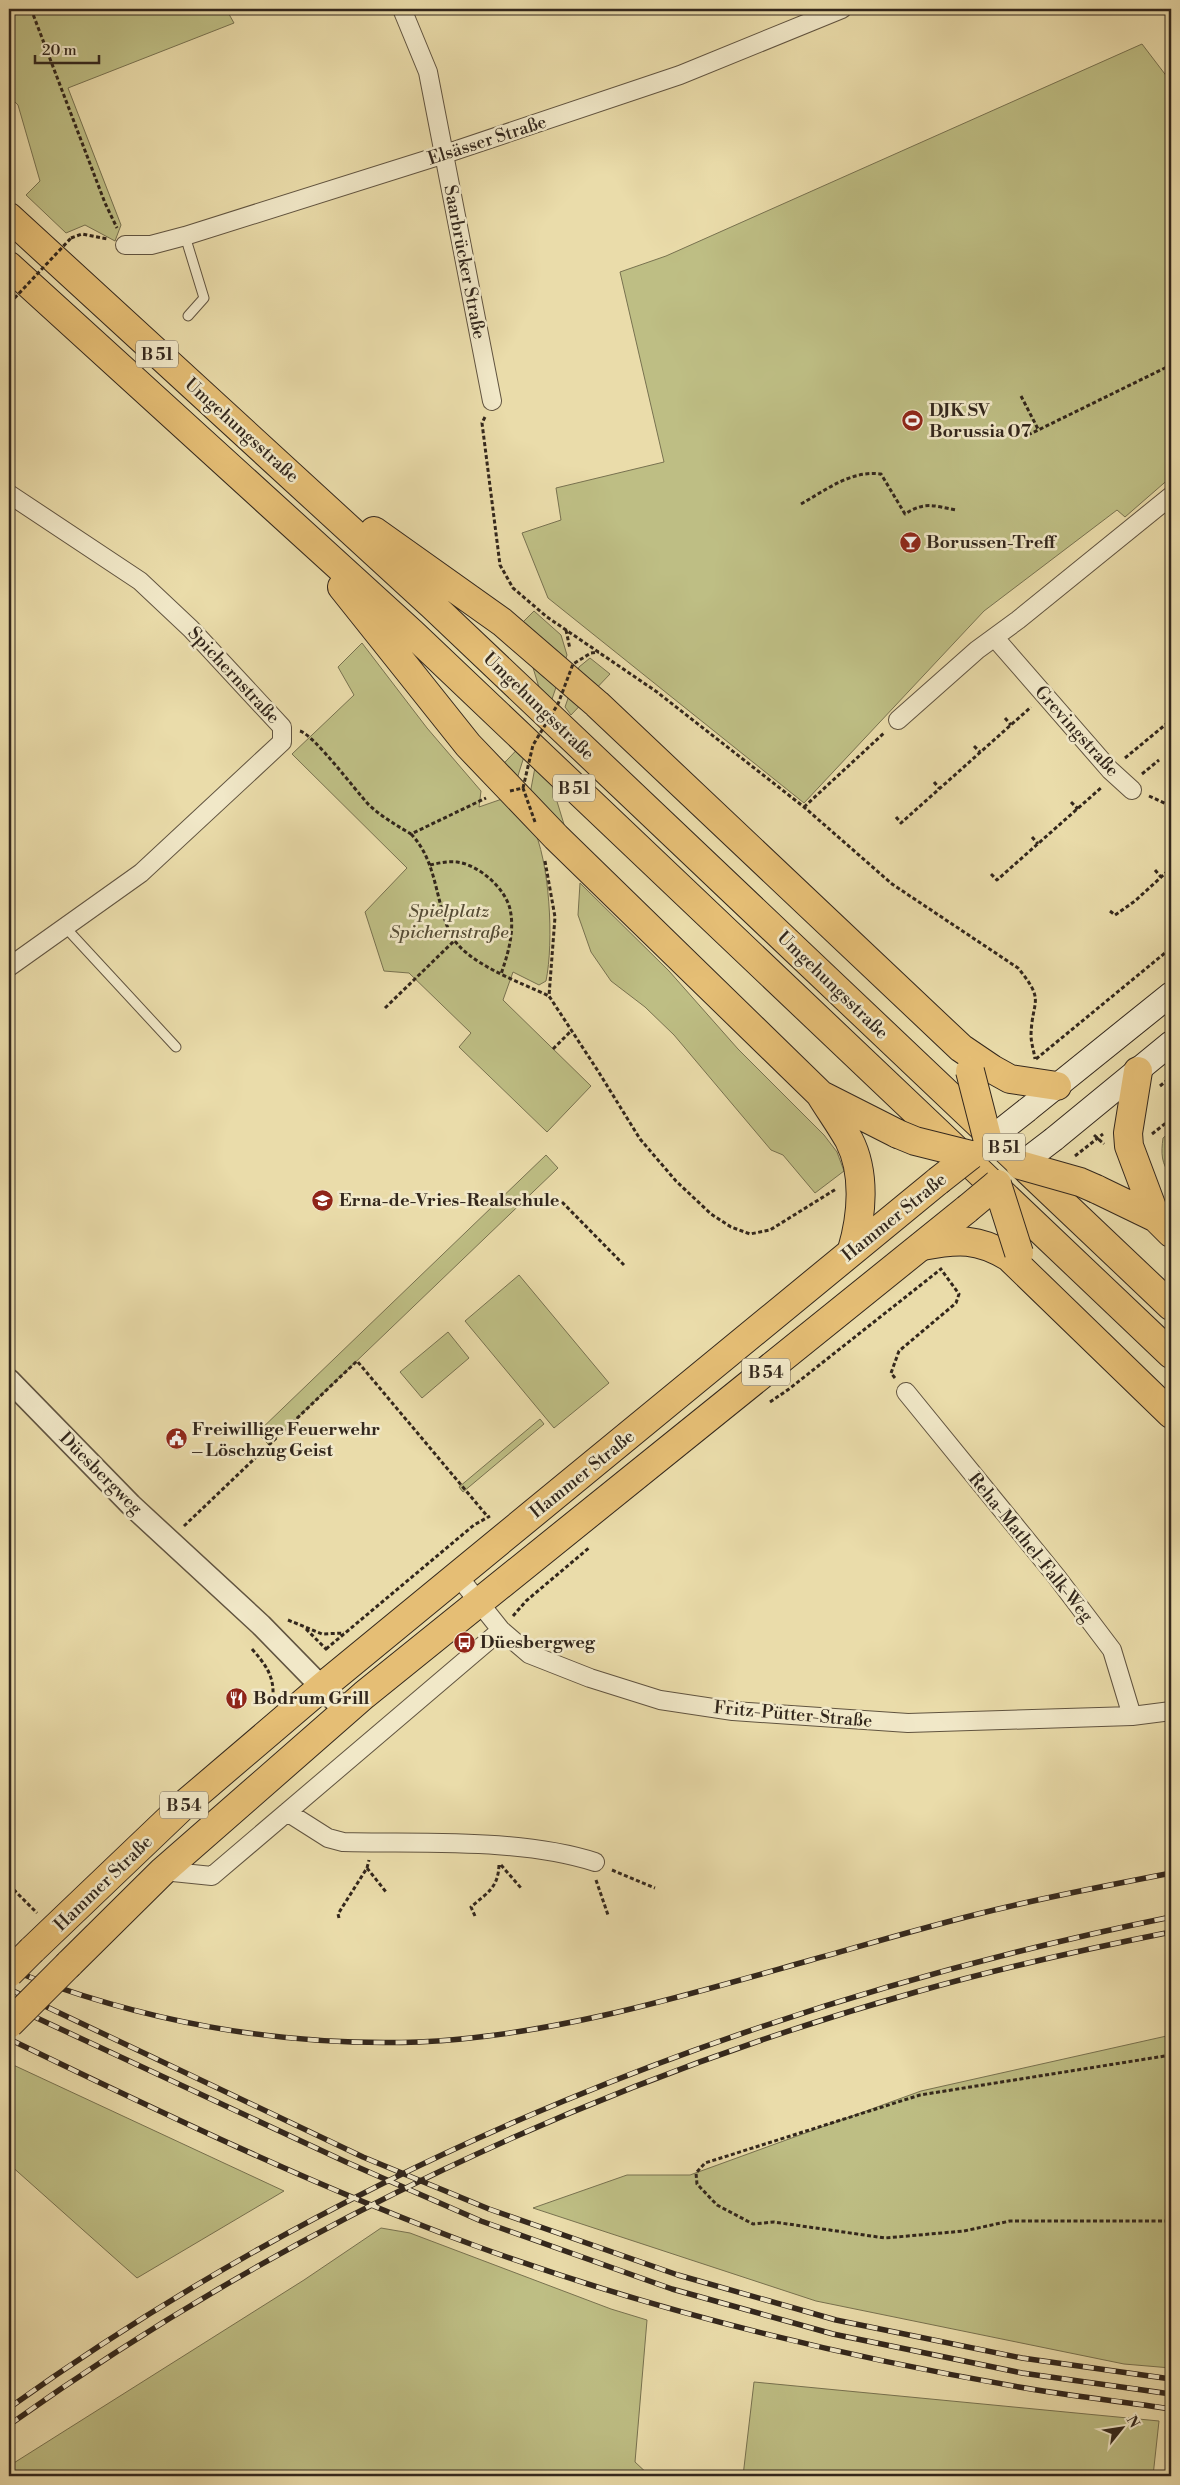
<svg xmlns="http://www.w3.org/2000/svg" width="1180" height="2485" font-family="'Libre Bodoni',serif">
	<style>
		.green { fill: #bebe84; stroke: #787250 }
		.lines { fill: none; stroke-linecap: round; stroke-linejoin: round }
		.service-casing { stroke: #615440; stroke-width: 11 }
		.minor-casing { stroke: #615440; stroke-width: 20 }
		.tertiary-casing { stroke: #615440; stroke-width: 24 }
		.secondary-casing { stroke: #33271c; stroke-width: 26 }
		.primary-casing { stroke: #33271c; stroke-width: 30 }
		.trunk-casing { stroke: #33271c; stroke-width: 30 }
		.path { stroke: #33271c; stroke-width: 3; stroke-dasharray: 4 2.5; stroke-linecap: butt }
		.service { stroke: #f1e8c8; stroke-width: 9 }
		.minor { stroke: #f1e8c8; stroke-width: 18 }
		.tertiary { stroke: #f1e8c8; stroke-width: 21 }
		.secondary { stroke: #f1e8c8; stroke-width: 24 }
		.primary { stroke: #e5be75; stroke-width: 28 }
		.trunk { stroke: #e5be75; stroke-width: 28 }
		.rail-casing { stroke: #33271c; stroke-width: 5.5 }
		.rail { stroke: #f1e8c8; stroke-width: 4; stroke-dasharray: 11; stroke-linecap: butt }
		.secondary-bridge-casing { stroke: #33271c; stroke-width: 26; stroke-linecap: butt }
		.primary-bridge-casing { stroke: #33271c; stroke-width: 30; stroke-linecap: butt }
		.trunk-bridge-casing { stroke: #33271c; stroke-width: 30; stroke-linecap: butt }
		.path-bridge { stroke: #33271c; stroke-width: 3; stroke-dasharray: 4 2.5; stroke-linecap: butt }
		.secondary-bridge { stroke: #f1e8c8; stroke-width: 24 }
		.primary-bridge { stroke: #e5be75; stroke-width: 28 }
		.trunk-bridge { stroke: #e5be75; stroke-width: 28 }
		.labels { text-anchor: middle; stroke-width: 5; stroke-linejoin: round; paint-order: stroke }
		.shield { fill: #f1e8c8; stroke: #6c6150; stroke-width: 1 }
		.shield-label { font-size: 16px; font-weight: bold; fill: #33271c }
		.street-label { font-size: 18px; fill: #33271c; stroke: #f1e8c8 }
		.poi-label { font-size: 18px; font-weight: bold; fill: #33271c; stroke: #f1e8c8; text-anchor: start }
		.park-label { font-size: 18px; font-style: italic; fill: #564d36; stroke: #f1e8c8 }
	</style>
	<rect width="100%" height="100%" fill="#eadcaa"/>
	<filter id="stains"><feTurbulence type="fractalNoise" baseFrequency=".004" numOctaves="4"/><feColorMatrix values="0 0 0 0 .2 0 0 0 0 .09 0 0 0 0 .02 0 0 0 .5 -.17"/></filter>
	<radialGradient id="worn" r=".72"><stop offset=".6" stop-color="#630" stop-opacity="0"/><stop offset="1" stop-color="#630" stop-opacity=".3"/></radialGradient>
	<path class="green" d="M9 9H226L234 23 68 88 121 225 115 241 85 225 66 233 26 195 40 181 18 105 9 96Z
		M1142 44 1171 82V477L1125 517 1117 510 984 611 804 803 548 598 522 533 561 520 556 488 664 462 620 272 666 256Z
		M534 611 561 635 567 655 550 705 545 707 520 625Z
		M362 643 427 728 481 791 479 807 502 799C511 806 527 815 532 825 550 861 554 942 546 981L539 985 513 972 503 1000 591 1086 547 1132 459 1047 471 1033 409 973 384 971 365 912 407 868 292 754 354 695 338 667Z
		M590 658 610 674 571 715 565 707 579 667Z
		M527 739V747L516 782 490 778Z
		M541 749 581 880 547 842 530 794 536 762Z
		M580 883 669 971 738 1049 824 1135 837 1152 844 1171 815 1193 783 1155 771 1150 674 1035 645 1007 611 981 591 952 578 915Z
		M1171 1131V1175C1161 1164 1161 1153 1163 1138Z
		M546 1155 558 1168 269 1445 257 1433Z
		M519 1275 609 1383 554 1428 465 1321Z
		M448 1332 469 1358 422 1398 400 1372Z
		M540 1419 544 1424 463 1492 459 1487Z
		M1171 2035V2368L1124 2364 816 2301 533 2208 627 2175H690L921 2091Z
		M9 2063 284 2191 137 2278 9 2164Z
		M381 2228 410 2233 611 2309 647 2320 635 2462 650 2476H9V2466L304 2280Z
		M754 2382 1159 2421 1153 2476H743Z"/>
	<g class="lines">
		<defs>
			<path id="service" d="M185 236 204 298 188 316
				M65 927 176 1047"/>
			<path id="minor" d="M402 9 428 72 492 401
				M125 245H151L185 236 445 154 680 75 842 9
				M9 494 140 581 191 629 282 727V742L141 873 9 967
				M995 638 1110 770 1132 790
				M898 720 977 650 1018 620 1171 496
				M906 1392 1056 1576 1112 1650 1132 1716
				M458 1576 501 1630 529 1654 590 1678 660 1700 733 1711 908 1723 1132 1716 1171 1711
				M287 1812 328 1838 343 1842C423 1844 520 1838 595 1862
				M163 1871 212 1876 501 1630"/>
			<path id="tertiary" d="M9 1380 131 1505 261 1625 345 1711"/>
			<path id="secondary" d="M1027 1110 1171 994
				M1054 1139 1171 1043"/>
			<path id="primary" d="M32 1950 186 1803 322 1687 938 1181
				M69 1964 163 1871 364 1695 967 1209"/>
			<path id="trunk" d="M9 217 433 606 1171 1306
				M9 266 412 633 1171 1354
				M374 531 502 622 597 704 961 1048 992 1069 1010 1079 1057 1086
				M342 587 468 745 556 837 820 1094C829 1109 840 1124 849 1140 866 1173 862 1216 852 1250
				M1138 1071 1128 1133 1129 1146 1156 1218
				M821 1095 898 1134
				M1096 1189 1156 1218 1171 1233
				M922 1246C958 1239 978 1238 1009 1257L1171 1414"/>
		</defs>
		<use href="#service" class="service-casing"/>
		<use href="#minor" class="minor-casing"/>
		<use href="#tertiary" class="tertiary-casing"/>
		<use href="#secondary" class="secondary-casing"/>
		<use href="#primary" class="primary-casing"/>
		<use href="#trunk" class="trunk-casing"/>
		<path class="path" d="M31 9 105 203 117 228
			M71 238 82 234 108 239
			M9 305 10 303
			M1021 396 1038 429
			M485 417 482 423 500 565 513 588 547 617 657 692 804 807 892 884 1018 968C1046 1002 1032 999 1031 1035 1031 1043 1034 1051 1035 1059
			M1028 435 1171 365
			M801 504C826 490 851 470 881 474L905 514C925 501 934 506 956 510
			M566 630 570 649
			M591 653 599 652
			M1005 718 1011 725
			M300 731C314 735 355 790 369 805 382 817 396 825 411 834L486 798
			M974 746 980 752
			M1125 758 1171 720
			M1142 774 1159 760
			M934 782 939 788
			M1149 796 1171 806
			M1071 802 1078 809
			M804 807 884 733
			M896 817 901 823 1031 707
			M411 834C437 861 435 900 450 933 464 963 520 982 549 996
			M1032 837 1038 844
			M545 861 555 917 549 996 598 1071 640 1139 676 1181 711 1214 731 1227 750 1234 770 1230 836 1189
			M430 865C439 863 448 861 457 862 479 865 505 888 510 909 515 931 508 954 501 974
			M1155 870 1161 877
			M991 874 997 880 1102 787
			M1110 911 1115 915 1135 901 1171 868
			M385 1008 455 940
			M553 1049 572 1030
			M1036 1059 1171 948
			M1160 1086 1171 1077
			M1152 1134 1171 1119
			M1094 1135 1104 1144
			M1075 1156 1103 1134
			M562 1202 624 1265
			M895 1378 891 1373 899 1351 956 1303 959 1294 940 1268
			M770 1402 789 1389 941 1269
			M184 1526 357 1361 488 1517
			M513 1616 526 1601 590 1547
			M288 1620 322 1634 344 1633
			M306 1629 327 1650
			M252 1649C265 1664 274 1675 273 1696
			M326 1649 474 1525 490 1516
			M501 1865 521 1888
			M367 1868 386 1892
			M612 1870 655 1888
			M596 1880 608 1915
			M9 1885 37 1913
			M475 1916 471 1907C488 1892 498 1888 499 1865
			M339 1918 338 1914 367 1868 369 1860
			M1171 2055 920 2095 705 2163 696 2173 697 2184 717 2205 753 2224 774 2222 885 2238 964 2231 1010 2221H1171"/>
		<use href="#service" class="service"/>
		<use href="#minor" class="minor"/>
		<use href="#tertiary" class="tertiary"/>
		<use href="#secondary" class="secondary"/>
		<use href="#primary" class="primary"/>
		<use href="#trunk" class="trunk"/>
		<defs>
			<path id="rail" d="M9 1969C138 2021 279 2047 419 2042 552 2036 683 1996 811 1960 876 1942 941 1922 1007 1907 1061 1894 1116 1884 1171 1873
				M9 1989 363 2157 489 2209 678 2275 836 2320 1022 2358 1171 2379
				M9 2005 346 2162 481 2221 672 2289 833 2334 1022 2373 1171 2394
				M9 2039C162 2113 316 2187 476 2246 651 2310 835 2355 1019 2387 1069 2396 1120 2401 1171 2409
				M9 2408C356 2159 754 2002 1171 1917
				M9 2425C282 2230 593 2083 916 1992 1000 1968 1086 1949 1171 1932"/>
		</defs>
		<use href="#rail" class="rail-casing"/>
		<use href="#rail" class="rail"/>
		<defs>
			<path id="secondary-bridge" d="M988 1141 1027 1110
				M1020 1165 1054 1139"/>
			<path id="primary-bridge" d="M938 1181 971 1155
				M967 1209 997 1184
				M9 1973 32 1950
				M9 2024 69 1964"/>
			<path id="trunk-bridge" d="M970 1071 988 1141
				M898 1134 915 1141 971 1155
				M1020 1165 1080 1182 1096 1189
				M997 1184 1019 1253"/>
		</defs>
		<use href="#secondary-bridge" class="secondary-bridge-casing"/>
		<use href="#primary-bridge" class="primary-bridge-casing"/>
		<use href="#trunk-bridge" class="trunk-bridge-casing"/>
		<path class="path-bridge" d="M10 303 71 238
			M523 788 533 745 558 704 573 664 591 653
			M510 791 523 788 535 822"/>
		<use href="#secondary-bridge" class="secondary-bridge"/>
		<use href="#primary-bridge" class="primary-bridge"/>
		<use href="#trunk-bridge" class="trunk-bridge"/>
	</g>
	<defs>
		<symbol id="stadium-disc" viewBox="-11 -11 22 22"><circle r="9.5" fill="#8f2418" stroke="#f1e8c8"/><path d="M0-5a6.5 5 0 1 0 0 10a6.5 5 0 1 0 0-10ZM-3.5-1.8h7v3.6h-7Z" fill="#fff"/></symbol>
		<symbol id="bar-disc" viewBox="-11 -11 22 22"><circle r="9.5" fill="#8f2418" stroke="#f1e8c8"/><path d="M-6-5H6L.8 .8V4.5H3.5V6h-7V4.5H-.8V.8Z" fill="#fff"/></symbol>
		<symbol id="school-disc" viewBox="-11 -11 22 22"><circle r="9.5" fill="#8f2418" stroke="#f1e8c8"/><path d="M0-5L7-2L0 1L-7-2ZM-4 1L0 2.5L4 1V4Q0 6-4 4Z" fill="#fff"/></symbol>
		<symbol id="civic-disc" viewBox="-11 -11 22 22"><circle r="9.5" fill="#8f2418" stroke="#f1e8c8"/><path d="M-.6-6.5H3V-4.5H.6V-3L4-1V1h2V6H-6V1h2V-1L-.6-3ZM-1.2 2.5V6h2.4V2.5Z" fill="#fff"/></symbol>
		<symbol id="bus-disc" viewBox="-11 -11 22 22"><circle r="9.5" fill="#8f2418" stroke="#f1e8c8"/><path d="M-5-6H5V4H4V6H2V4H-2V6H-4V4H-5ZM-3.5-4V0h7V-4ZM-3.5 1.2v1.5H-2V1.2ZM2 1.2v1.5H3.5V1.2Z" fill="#fff"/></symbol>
		<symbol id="restaurant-disc" viewBox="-11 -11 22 22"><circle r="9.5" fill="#8f2418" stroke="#f1e8c8"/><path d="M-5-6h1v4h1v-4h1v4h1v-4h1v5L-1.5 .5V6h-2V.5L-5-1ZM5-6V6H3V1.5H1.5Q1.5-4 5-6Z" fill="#fff"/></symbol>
	</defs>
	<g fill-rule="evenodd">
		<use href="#stadium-disc" x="900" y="408" width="25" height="25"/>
		<use href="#bar-disc" x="898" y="530" width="25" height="25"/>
		<use href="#school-disc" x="310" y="1188" width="25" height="25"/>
		<use href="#civic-disc" x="164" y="1426" width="25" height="25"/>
		<use href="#bus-disc" x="452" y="1630" width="25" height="25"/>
		<use href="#restaurant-disc" x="224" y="1686" width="25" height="25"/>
	</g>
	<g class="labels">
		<g class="shield">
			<rect x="136" y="340.5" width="42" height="27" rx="4"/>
			<rect x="553" y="774.5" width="42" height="27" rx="4"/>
			<rect x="983" y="1133.5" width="42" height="27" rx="4"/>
			<rect x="742" y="1358.5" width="48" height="27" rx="4"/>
			<rect x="160" y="1791.5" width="48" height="27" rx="4"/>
		</g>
		<g class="shield-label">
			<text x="157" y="360">B 51</text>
			<text x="574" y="794">B 51</text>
			<text x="1004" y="1153">B 51</text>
			<text x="766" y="1378">B 54</text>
			<text x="184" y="1811">B 54</text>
		</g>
		<g class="street-label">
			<text transform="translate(487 140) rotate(-18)" y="6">Elsässer Straße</text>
			<text transform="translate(465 262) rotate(79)" y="6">Saarbrücker Straße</text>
			<text transform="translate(242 430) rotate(42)" y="6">Umgehungsstraße</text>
			<text transform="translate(234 675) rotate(47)" y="6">Spichernstraße</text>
			<text transform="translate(539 706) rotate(44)" y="6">Umgehungsstraße</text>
			<text transform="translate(1077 731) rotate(48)" y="6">Grevingstraße</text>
			<text transform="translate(833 985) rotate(44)" y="6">Umgehungsstraße</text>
			<text transform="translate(894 1217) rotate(-39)" y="6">Hammer Straße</text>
			<text transform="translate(101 1473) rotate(45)" y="6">Düesbergweg</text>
			<text transform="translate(582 1474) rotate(-39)" y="6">Hammer Straße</text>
			<text transform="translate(1031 1547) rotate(51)" y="6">Reha-Mathel-Falk-Weg</text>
			<text transform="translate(793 1714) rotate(5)" y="6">Fritz-Pütter-Straße</text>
			<text transform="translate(103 1883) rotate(-44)" y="6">Hammer Straße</text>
		</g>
		<g class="poi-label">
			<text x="929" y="416">DJK SV<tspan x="929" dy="21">Borussia 07</tspan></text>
			<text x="926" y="548">Borussen-Treff</text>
			<text x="339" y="1206">Erna-de-Vries-Realschule</text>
			<text x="192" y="1435">Freiwillige Feuerwehr<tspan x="192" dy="21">– Löschzug Geist</tspan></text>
			<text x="480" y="1648">Düesbergweg</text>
			<text x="253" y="1704">Bodrum Grill</text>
		</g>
		<g class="park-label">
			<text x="449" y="917">Spielplatz<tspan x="449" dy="21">Spichernstraße</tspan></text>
		</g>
	</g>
	<rect width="1180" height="2485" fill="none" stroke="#eadcaa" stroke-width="30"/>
	<rect x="10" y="10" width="1160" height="2465" fill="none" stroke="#33271c" stroke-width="2.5"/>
	<rect x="15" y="15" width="1150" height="2455" fill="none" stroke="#33271c"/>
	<g transform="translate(1122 2428) rotate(60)" stroke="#f1e8c8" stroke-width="4" paint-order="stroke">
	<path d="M0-4L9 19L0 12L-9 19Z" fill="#33271c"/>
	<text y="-8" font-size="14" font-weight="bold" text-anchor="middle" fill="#33271c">N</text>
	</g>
	<path d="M35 55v8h64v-8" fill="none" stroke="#33271c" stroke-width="2.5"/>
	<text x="42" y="55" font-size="15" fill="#33271c" stroke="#f1e8c8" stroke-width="4" paint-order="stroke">20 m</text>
	<rect width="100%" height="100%" filter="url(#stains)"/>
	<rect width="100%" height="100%" fill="url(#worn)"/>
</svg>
